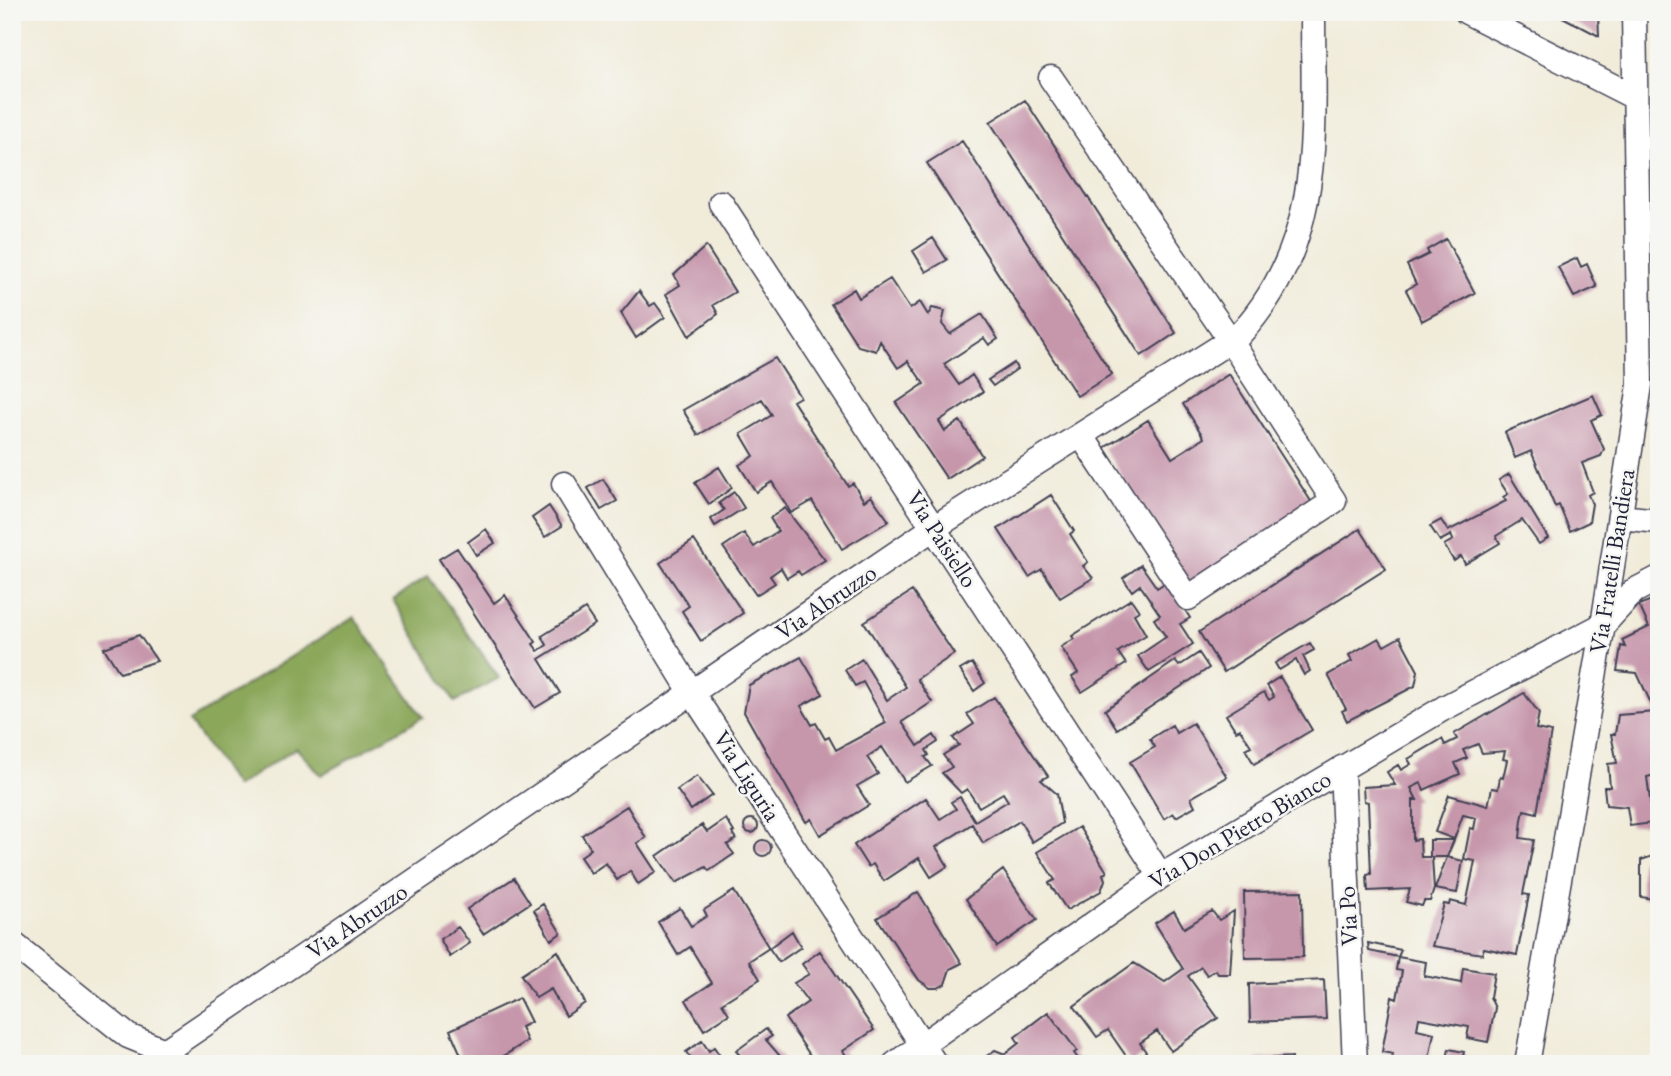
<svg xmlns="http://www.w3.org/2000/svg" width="1671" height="1076" font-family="'EB Garamond',serif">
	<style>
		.forest { fill: #8ba75a; stroke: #56644a; stroke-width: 2 }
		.building { fill: #c696ab }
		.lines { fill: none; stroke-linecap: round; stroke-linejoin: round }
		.street-casing { stroke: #414053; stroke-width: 27 }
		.street { stroke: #fff; stroke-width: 24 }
		.labels { text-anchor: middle; stroke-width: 5; stroke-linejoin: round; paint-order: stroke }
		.street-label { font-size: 24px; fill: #22223b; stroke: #f6f6f2 }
	</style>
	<rect width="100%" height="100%" fill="#f6f6f2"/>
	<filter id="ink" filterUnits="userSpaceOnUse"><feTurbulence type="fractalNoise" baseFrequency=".0143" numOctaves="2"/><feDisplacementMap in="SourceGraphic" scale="14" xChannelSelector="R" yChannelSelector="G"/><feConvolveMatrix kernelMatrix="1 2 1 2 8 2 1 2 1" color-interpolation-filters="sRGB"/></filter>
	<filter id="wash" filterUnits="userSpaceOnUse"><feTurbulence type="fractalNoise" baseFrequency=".00686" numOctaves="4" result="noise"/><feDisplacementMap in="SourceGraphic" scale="28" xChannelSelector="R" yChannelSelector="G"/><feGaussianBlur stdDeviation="1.57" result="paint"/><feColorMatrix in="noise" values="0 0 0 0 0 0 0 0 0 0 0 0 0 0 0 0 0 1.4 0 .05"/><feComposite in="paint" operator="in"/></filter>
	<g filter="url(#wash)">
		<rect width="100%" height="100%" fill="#f1ecda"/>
		<path class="forest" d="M428 576 499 678 455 702 393 600Z
			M354 617 423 717 321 775 296 748 236 787 189 721Z"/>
		<g id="blocks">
			<path class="building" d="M1553 12H1598L1599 36Z
				M1025 100 1176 333 1141 356 990 122Z
				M962 141 1112 374 1077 396 927 163Z
				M933 238 947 260 926 272 913 251Z
				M1446 239 1475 293 1422 321 1406 290 1416 284 1407 265 1429 254 1427 250Z
				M706 246 735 292 713 305 718 314 689 336 666 294 680 285 674 275Z
				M1577 258 1581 267 1587 264 1597 287 1574 297 1558 267Z
				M890 279 910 309 920 302 928 315 932 308 945 311 942 324 950 334 982 314 998 339 989 345 984 338 944 364 959 385 972 375 983 392 939 421 945 431 960 421 982 456 947 479 896 403 924 384 908 361 898 368 880 341 876 351 858 346 831 304 854 289 859 298Z
				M639 291 650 306 655 303 665 317 636 338 621 313Z
				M775 358 800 397 793 401 848 486 853 483 864 501 871 496 889 521 842 549 812 501 791 513 772 482 756 492 739 465 754 456 741 434 772 415 762 399 698 435 683 410Z
				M1014 363 1017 369 993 386 988 380Z
				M1229 374 1314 506 1191 584 1104 448 1148 420 1172 458 1204 438 1183 404Z
				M1593 395 1602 415 1591 420 1604 449 1601 456 1582 463 1593 492 1588 495 1592 504 1589 522 1570 531 1559 505 1555 507 1531 451 1515 458 1505 432Z
				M719 467 732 488 709 504 695 483Z
				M1509 474 1548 538 1539 544 1522 520 1496 536 1500 543 1465 564 1461 556 1454 561 1444 545 1453 540 1451 535 1440 541 1430 526 1441 520 1448 531 1506 501 1503 497 1508 494 1499 480Z
				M603 479 617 501 601 510 588 488Z
				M734 492 744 508 715 526 711 519 724 510 719 503Z
				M1051 495 1074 531 1070 534 1088 562 1083 566 1093 578 1060 598 1042 569 1029 577 998 529Z
				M549 506 562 526 545 537 532 518Z
				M785 508 825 560 801 575 798 571 787 578 781 568 770 576 775 583 756 595 723 547 744 533 754 547 778 531 770 518Z
				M486 529 495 543 476 555 468 542Z
				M1360 529 1386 569 1224 672 1199 632Z
				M694 540 743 613 701 641 682 611 689 606 660 563Z
				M457 548 494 603 505 595 536 642 533 644 538 651 547 645 542 636 585 609 595 624 539 659 560 693 535 708 439 559Z
				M1141 565 1157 588 1174 577 1176 596 1190 618 1180 624 1193 644 1149 672 1138 656 1166 637 1154 619 1160 615 1140 585 1132 591 1123 578Z
				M912 591 954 654 917 679 932 702 902 722 918 746 934 735 938 742 926 750 929 755 925 757 932 766 905 782 882 747 867 757 878 774 857 786 869 805 820 835 811 819 806 822 744 712 749 685 801 657 823 694 801 706 812 725 816 723 825 739 829 737 836 750 886 723 863 682 855 686 845 670 862 659 887 700 906 687 864 622Z
				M1659 597V774L1647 777 1653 823 1630 826 1627 807 1606 805 1604 787H1610L1608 764 1617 763 1611 734H1615L1618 715 1655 712 1637 673 1617 671 1621 646 1625 647 1622 640 1649 627 1639 605Z
				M1131 599 1139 611 1134 614 1146 635 1118 652 1126 664 1082 692 1072 677 1078 673 1061 647 1074 639 1072 636Z
				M139 635 157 661 120 673 104 648Z
				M1400 637 1418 671 1415 686 1347 721 1342 711 1346 709 1328 675 1352 661 1349 655 1379 638 1384 646Z
				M1310 643 1314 650 1303 656 1310 671 1304 675 1296 660 1279 670 1275 663Z
				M1199 653 1209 668 1117 729 1105 710 1175 661 1179 666Z
				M972 663 985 683 974 691 960 670Z
				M1280 677 1312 730 1254 764 1245 749 1251 746 1240 729 1236 731 1226 715 1264 692 1269 700 1274 697 1267 685Z
				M1524 693 1539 713 1536 729 1551 732 1537 813 1524 810 1522 820 1520 838 1534 840 1523 894 1529 895 1517 955 1484 948 1482 954 1432 946 1444 904 1449 905 1450 901 1466 905 1475 861 1464 859 1470 828 1474 829 1476 818 1463 815 1454 839 1435 832 1449 795 1488 806 1492 788 1498 789 1500 777 1503 778 1507 760 1503 759 1505 751 1482 753 1478 744 1463 750 1467 758 1455 763 1460 774 1424 790 1421 783 1411 788 1417 800H1413V840L1420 839 1421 857H1430V840H1454L1447 857H1432L1434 889 1430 901H1424L1422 906 1406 902 1410 889 1368 891 1367 875 1371 874 1368 802 1364 801 1363 787 1395 785 1387 772 1398 765 1401 770 1411 764 1408 759 1442 739 1445 745 1457 739 1454 734Z
				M994 697 1048 776 1041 780 1057 794 1062 823 1032 842 1020 821 983 843 972 824 936 847 948 866 931 877 919 858 884 881 873 864 868 867 854 845 926 798 940 819 956 809 951 802 960 797 975 821 1008 801 1003 793 979 807 967 789 961 793 942 773 952 767 943 755 959 745 953 738 974 724 967 714Z
				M1193 723 1227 777 1191 798 1195 806 1176 817 1173 813 1164 819 1130 762 1155 747 1150 739 1172 725 1176 733Z
				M697 776 712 795 691 810 677 790Z
				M627 806 646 838 637 843 656 872 638 884 630 871 617 880 606 863 591 873 580 857 591 849 582 835Z
				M726 819 734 832 732 833 736 839 727 845 734 854 709 871 706 867 676 883 657 856 702 825 707 832Z
				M744 826a7 7 0 1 1 14 0a7 7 0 1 1-14 0Z
				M1079 827 1107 872 1103 874 1105 880 1101 891 1067 910 1049 883 1055 880 1037 852Z
				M755 848a8 8 0 1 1 16 0a8 8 0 1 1-16 0Z
				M1659 854V900L1641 897V860Z
				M1447 857 1463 861 1457 893 1435 889Z
				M1003 870 1037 920 997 947 966 899Z
				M514 878 530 903 483 934 467 909Z
				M734 891 769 948 792 931 801 947 779 962 769 948 749 961 760 979 722 1003 729 1014 704 1030 686 1000 712 983 690 947 678 955 658 922 680 908 691 926 707 916 704 910Z
				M1302 891 1303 957 1245 958 1244 892Z
				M918 892 962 963 950 969 945 984 938 988H930L919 980 877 918Z
				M543 904 561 933 551 940 534 910Z
				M1174 911 1184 928 1212 911 1219 920 1234 911 1230 974H1218L1216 970 1207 975 1201 967 1188 976 1218 1018 1171 1051 1157 1031 1140 1043 1146 1052 1131 1063 1108 1030 1097 1037 1074 1006 1134 963 1165 982 1183 969 1155 923Z
				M458 927 470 943 450 957 440 939Z
				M1368 943 1401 950 1398 957 1369 951Z
				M558 951 585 1003 566 1016 551 989 536 998 521 975Z
				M820 951 874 1030 843 1051 848 1058 840 1064H816L785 1018 808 1002 794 983 809 974 802 964Z
				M1398 957 1426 962 1424 976 1461 983 1463 968 1494 973 1490 997 1495 1008 1488 1042 1467 1038 1469 1027 1419 1018 1417 1029 1434 1033 1428 1064H1391L1393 1054 1382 1052 1392 997 1397 999 1402 971 1396 970Z
				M1324 980 1326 1019 1250 1022 1249 984Z
				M519 998 531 1022 521 1027 527 1041 491 1064H465L450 1030Z
				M1048 1012 1077 1051 1074 1053 1082 1064H976L995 1050 1005 1054 1019 1043 1015 1037Z
				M766 1029 772 1036 766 1040 787 1064H695L686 1052 702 1041 709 1051 714 1047 725 1063 739 1054 736 1051Z
				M1449 1049 1464 1052 1463 1056 1487 1061V1064H1446Z
				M1292 1057V1064H1256V1059Z"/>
		</g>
	</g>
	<g filter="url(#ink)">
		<use href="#blocks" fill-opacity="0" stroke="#414053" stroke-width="2"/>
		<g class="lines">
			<defs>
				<path id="street" d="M1467 12 1634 97
					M1051 78 1230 340 1334 501 1188 598 1081 435
					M721 203 1161 876
					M564 484 692 693 935 1064
					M1620 517 1659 521
					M1342 768 1355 1064
					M12 943 128 1036 165 1051 177 1064
					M165 1051 935 527 1239 335C1326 241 1313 131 1313 12
					M895 1064 1161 876 1444 708 1603 625 1634 591 1659 578
					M1527 1064 1603 625 1640 385 1634 12"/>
			</defs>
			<use href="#street" class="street-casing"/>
			<use href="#street" class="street"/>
		</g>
	</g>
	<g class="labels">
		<g class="street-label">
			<text transform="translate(942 539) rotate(57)" y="8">Via Paisiello</text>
			<text transform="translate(1612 561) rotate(-81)" y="8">Via Fratelli Bandiera</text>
			<text transform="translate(826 602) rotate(-34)" y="8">Via Abruzzo</text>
			<text transform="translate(747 776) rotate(57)" y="8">Via Liguria</text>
			<text transform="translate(1240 830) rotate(-31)" y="8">Via Don Pietro Bianco</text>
			<text transform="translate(1348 916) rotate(-93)" y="8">Via Po</text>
			<text transform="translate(357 921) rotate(-34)" y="8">Via Abruzzo</text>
		</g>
	</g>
	<rect width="1671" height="1076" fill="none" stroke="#f6f6f2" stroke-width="42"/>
</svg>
